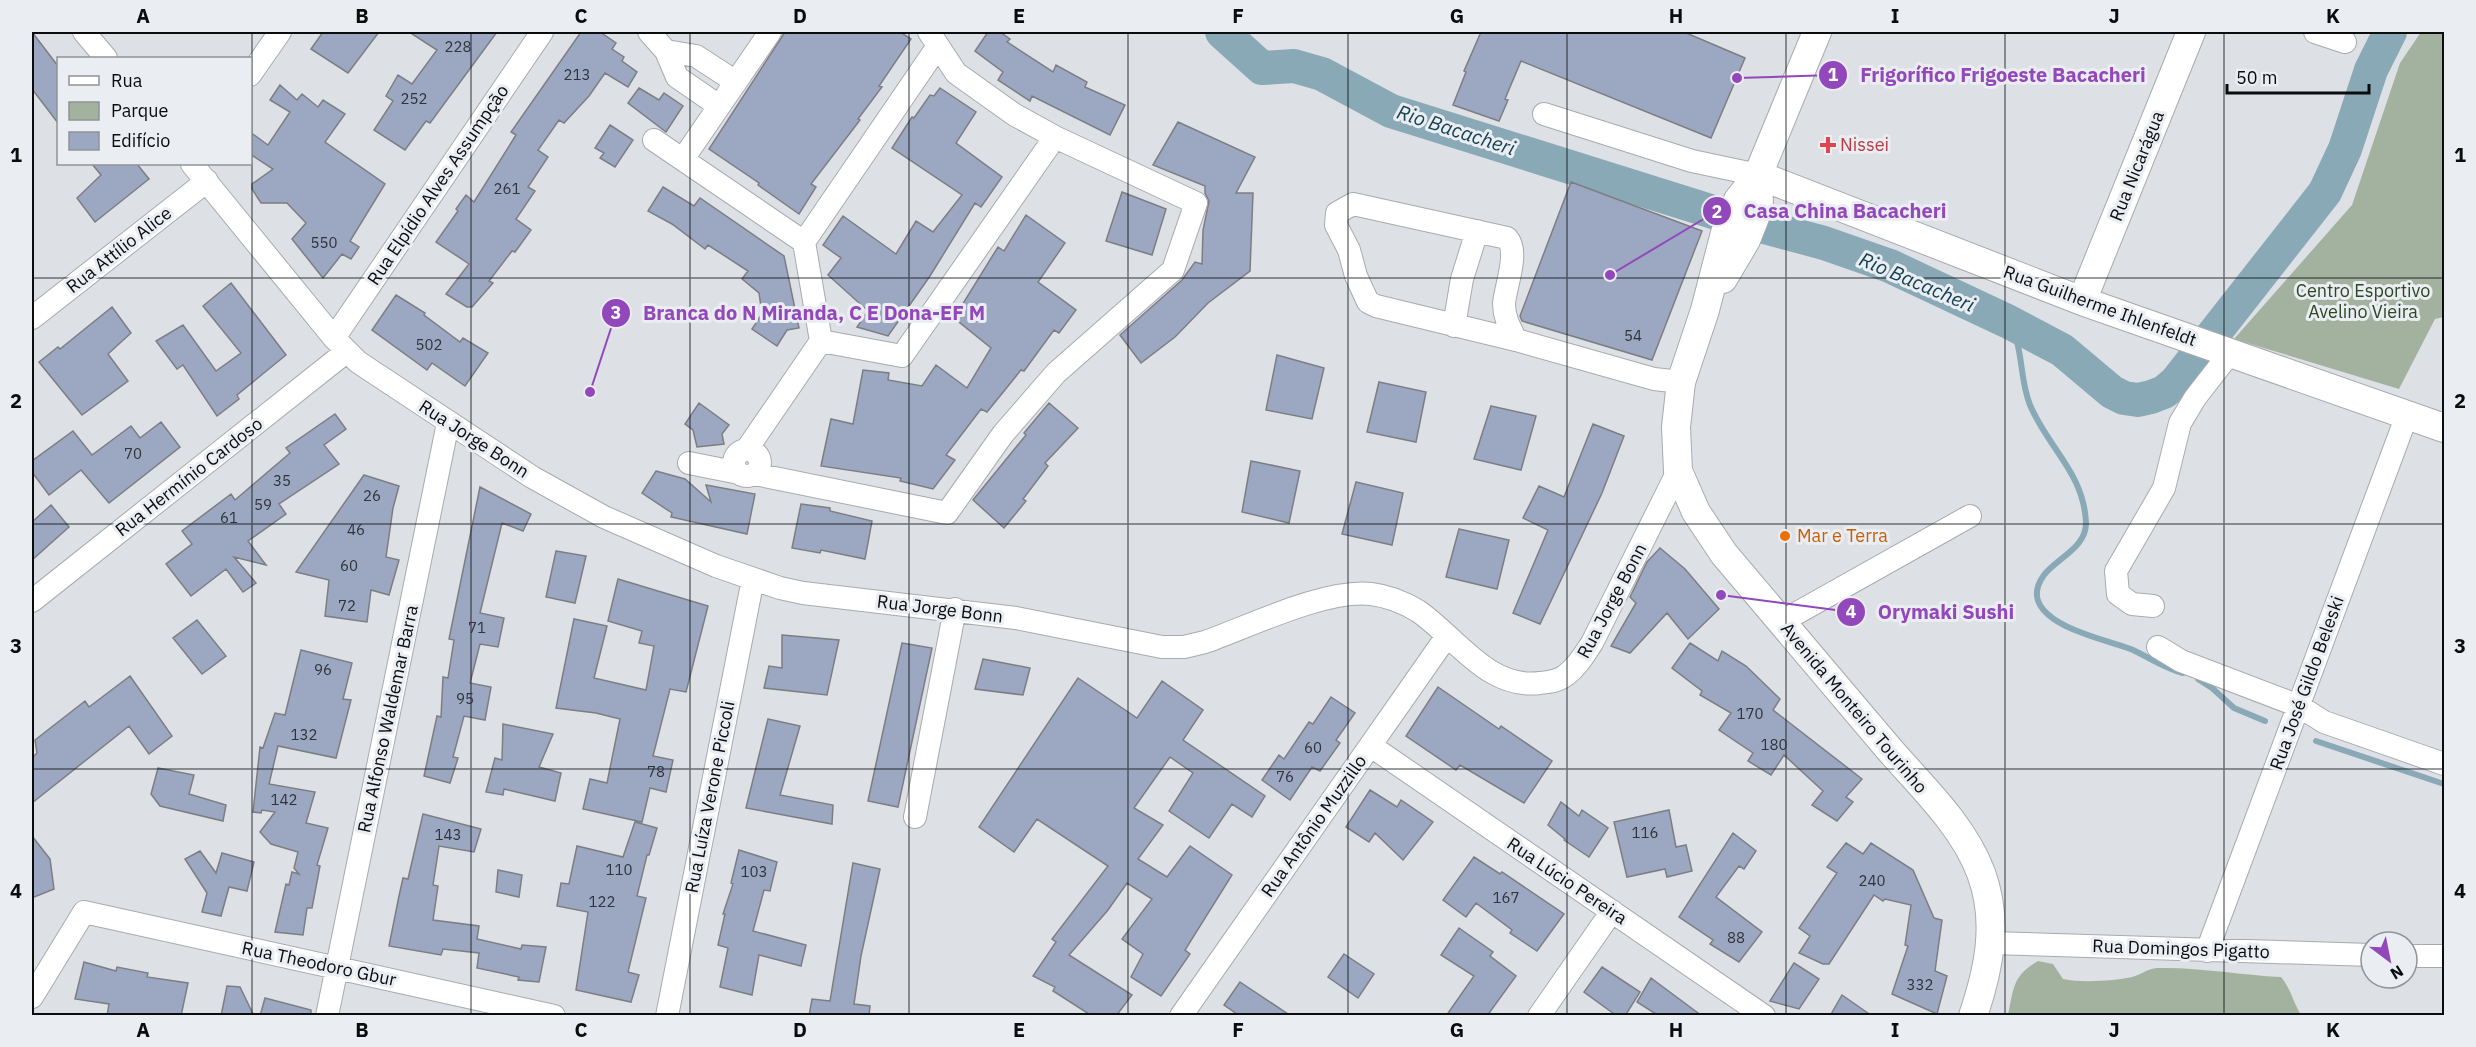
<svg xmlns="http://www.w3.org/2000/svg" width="2476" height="1047" font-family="'IBM Plex Sans',sans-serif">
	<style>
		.green { fill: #a3b29f }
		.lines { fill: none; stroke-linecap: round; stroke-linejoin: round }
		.stream { stroke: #89a9b6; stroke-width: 6 }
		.river { stroke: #89a9b6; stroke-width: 34 }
		.building { fill: #9ca7c1; stroke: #7c7e83; stroke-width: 1.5 }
		.minor-casing { stroke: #a8aaaf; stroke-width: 24 }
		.major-casing { stroke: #a8aaaf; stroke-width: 30 }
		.minor { stroke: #fff; stroke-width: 22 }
		.major { stroke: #fff; stroke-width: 28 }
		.grid { fill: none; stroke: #0b0c0e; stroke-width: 1.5; stroke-opacity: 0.55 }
		.health-dot { fill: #e0444e; stroke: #eaedf2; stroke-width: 2 }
		.food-dot { fill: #e8710a; stroke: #eaedf2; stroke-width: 2 }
		.labels { text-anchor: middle; stroke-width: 6; stroke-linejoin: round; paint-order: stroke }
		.number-label { font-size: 15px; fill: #2f333b }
		.health-label { font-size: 18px; fill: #be3a42; stroke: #eaedf2; text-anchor: start }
		.street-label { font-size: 18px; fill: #0b0c0e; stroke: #eaedf2 }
		.park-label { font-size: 18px; fill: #2c4823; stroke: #eaedf2 }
		.food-label { font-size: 18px; fill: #c56008; stroke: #eaedf2; text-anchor: start }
		.water-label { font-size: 20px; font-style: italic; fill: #144252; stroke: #eaedf2 }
		.leader { fill: none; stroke: #9248ba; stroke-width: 2 }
		.callout-dot { fill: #9248ba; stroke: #eaedf2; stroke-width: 2 }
		.mark-label { font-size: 18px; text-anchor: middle; font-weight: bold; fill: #fff }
		.callout-label { font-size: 20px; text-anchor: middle; font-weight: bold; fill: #9248ba; stroke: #eaedf2; stroke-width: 6; stroke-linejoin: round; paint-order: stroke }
		.neatline { fill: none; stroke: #0b0c0e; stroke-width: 2 }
		.grid-label { font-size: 20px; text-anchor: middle; font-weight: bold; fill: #0b0c0e }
	</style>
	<rect width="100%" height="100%" fill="#dde0e5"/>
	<path class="green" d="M2421 32H2444V317L2435 319 2399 389 2234 339 2352 205 2400 63Z
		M2038 961 2053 964 2063 979C2082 983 2113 981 2132 977 2141 975 2148 968 2158 968 2199 967 2240 975 2281 977 2291 989 2293 1002 2301 1015H2008C2014 988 2012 976 2038 961Z"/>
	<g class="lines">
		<path class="stream" d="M2009 322C2024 348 2019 378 2030 405 2048 448 2084 473 2086 523 2086 548 2057 558 2044 575 2010 622 2107 639 2133 650 2150 658 2164 668 2183 673
			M2198 679 2212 688 2234 708 2265 721
			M2316 741 2444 784"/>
		<path class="river" d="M1222 32 1262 68 1294 66 1322 74 1391 111 1742 221 1824 243 1890 266 2009 322 2062 350 2112 392 2124 398 2138 400 2151 397 2164 392 2176 382 2325 192 2345 149 2371 70 2390 32"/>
	</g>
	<path class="building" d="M32 32 58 66V123L32 89Z
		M323 32H379L348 73 311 49Z
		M409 32H497L430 123 426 121 405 150 374 130 393 101 386 96 398 75 412 84 437 50Z
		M581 32H600L616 43 612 49 624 57 622 61 637 72 628 87 605 73 589 96 564 123 559 120 538 150 548 157 528 187 535 191 516 219 531 230 515 252 512 251 489 281 493 283 472 307H467L446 294 469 264 436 242 458 211 456 209 466 195 474 202 516 135 511 132Z
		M785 32H900L911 39 879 86 882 87 858 119 860 120 811 184 816 187 799 214 758 185 759 183 709 149Z
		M988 32H1000L1010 39 1007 42 1053 72 1056 65 1087 82 1085 87 1125 105 1110 135 1032 96 1030 101 998 80 1003 72 975 51Z
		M1481 32H1684L1745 58 1711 138 1521 61 1505 99 1508 100 1499 121 1453 105 1466 72 1464 71Z
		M280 85 297 100 302 94 318 107 323 100 345 114 325 142 385 184 350 241 359 247 351 259 342 254 323 278 292 239 306 223 287 203H261L252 189V184L273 169 250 154V132L268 145 290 112 270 100Z
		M639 88 659 100 664 93 683 106 666 132 628 103Z
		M940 88 976 112 956 143 1002 177 981 207 975 203 930 276 888 336 857 327 868 311 828 275 841 258 823 245 843 216 896 254 916 221 933 232 962 195 892 148 912 117 914 118 930 95 934 96Z
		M1178 122 1255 157 1236 193H1253L1250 271 1208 303 1175 337 1141 363 1120 335 1182 280 1195 262 1202 264 1203 230 1209 201 1205 193V186L1153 165Z
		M610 125 633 140 615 167 600 158 604 153 595 148Z
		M92 164H137L149 179 95 222 77 198 101 175Z
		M1571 182 1702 231 1652 360 1522 321 1520 316Z
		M663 187 694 206 700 198 784 256 799 328 787 330 777 346 752 329 762 314 759 293 742 279 748 271 708 245 705 249 672 224 648 211Z
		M1122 192 1166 209 1152 255 1106 241Z
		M1026 215 1065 243 1038 282 1076 310 1059 333 1054 330 1024 371 1021 370 987 412 981 409 946 455 955 460 933 489 900 481 901 478 821 466 831 419 853 424 863 370 889 373 888 380 922 386 936 365 967 388 991 348 954 318 998 247 1004 251Z
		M231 283 286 355 237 395 239 399 217 416 183 365 177 369 156 341 183 325 216 371 241 353 203 306Z
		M396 295 425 313 424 315 460 342 463 338 488 353 465 386 432 363 427 370 372 330Z
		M112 307 131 333 108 354 128 381 82 415 39 362 58 347 60 349Z
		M1277 355 1324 368 1312 419 1266 410Z
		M1379 382 1426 392 1416 442 1367 432Z
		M699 403 729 425 722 434 724 444 697 447 693 430 685 424Z
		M1049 403 1078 428 1045 463 1048 466 1023 499 1026 501 1004 528 973 500 1026 435 1024 433Z
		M1491 406 1536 416 1521 470 1474 459Z
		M335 414 346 429 324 445 339 464 279 504 286 514 248 541 266 565 234 557 256 583 243 592 226 569 191 596 166 564 192 544 182 531 231 494 235 500 290 453 286 448Z
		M161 422 180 447 109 503 81 470 49 495 32 472V461L73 431 92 455 131 426 140 438Z
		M1593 424 1624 436 1602 493 1540 624 1513 613 1548 530 1523 518 1539 486 1564 497Z
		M1251 461 1300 471 1289 523 1242 512Z
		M656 471 685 479 711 502 706 485 755 494 747 534 671 517 672 513 642 493Z
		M364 475 399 486 393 508 386 557 399 560 389 595 371 590 367 622 325 616 329 580 296 572Z
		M1356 482 1403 493 1392 545 1342 534Z
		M480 487 531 514 523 531 502 523 480 613 504 618 498 647 480 644 470 683 491 687 485 720 464 716 453 757 458 758 450 783 424 776 437 716 441 717 443 677 448 678 454 640 449 639Z
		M801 504 830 508V511L872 521 865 559 821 550 820 553 792 548Z
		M51 505 69 527 32 560V522Z
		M1459 529 1509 540 1497 589 1446 577Z
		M1660 548 1685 569 1719 609 1688 639 1667 613 1630 653 1611 646 1636 603 1630 597 1647 562Z
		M556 551 586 556 575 603 546 597Z
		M618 579 708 606 686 692 670 689 653 756 673 760 666 792 650 788 642 822 583 809 590 779 607 783 620 719 596 713 556 708 574 619 607 626 594 678 646 690 654 646 639 643 642 631 608 621Z
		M197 620 226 656 202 674 173 638Z
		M782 635 839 640 827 695 764 688 769 666 782 668Z
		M902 643 932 648 898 807 868 801Z
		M1690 643 1718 661 1722 651 1746 666 1780 699 1773 710 1862 779 1846 797 1853 802 1837 821 1812 805 1823 791 1784 755 1771 775 1748 761 1753 753 1719 730 1731 713 1700 695 1702 691 1672 668Z
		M301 650 352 663 343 699 351 700 336 758 278 746 269 784 315 792 306 823 328 828 317 865 320 866 312 908H307L303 935 275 932 286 884 289 885 292 872 299 874 294 868 298 852 271 844 260 832 275 812 262 810 261 813 253 812 260 747 263 748 275 713 285 715Z
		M983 659 1030 668 1023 695 975 689Z
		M130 676 172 736 149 754 129 726 32 803V758L37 753 35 740 85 701 89 707Z
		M1078 678 1137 718 1162 681 1203 710 1183 740 1265 796 1252 817 1232 804 1209 838 1169 811 1193 773 1170 757 1134 808 1163 825 1138 859 1167 877 1190 846 1232 875 1185 950 1190 954 1161 996 1131 977 1143 954 1122 939 1152 899 1127 883 1108 910 1069 955 1132 995 1116 1016H1092L1053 991 1055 987 1033 976 1056 942 1052 939 1108 866 1037 819 1014 852 979 827Z
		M1438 687 1499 729 1501 726 1552 761 1524 803 1460 765 1456 770 1406 736Z
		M1331 697 1355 713 1336 740 1340 743 1320 771 1312 767 1290 800 1262 780 1279 755 1284 759 1309 722 1313 724Z
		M768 719 800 726 780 795 833 805 832 824 746 808Z
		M503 724 553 734 539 767 561 773 555 801 504 789 503 795 486 792 495 758 502 760Z
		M158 768 194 775 189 794 226 805 223 821 160 806 151 794Z
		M1370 790 1397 807 1401 800 1433 822 1403 860 1375 833 1369 842 1346 827Z
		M1561 802 1579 816 1582 810 1608 828 1589 857 1564 840 1565 839 1548 825Z
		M1669 810 1676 847 1686 845 1692 871 1667 877 1665 869 1627 877 1614 822Z
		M423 814 481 829 474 852 439 846 433 885 438 886 433 920 479 926 477 939 521 949 522 945 546 947 539 982 518 980 519 977 477 968 479 953 443 949 441 955 389 946 399 896 403 878 408 879Z
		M635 822 657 828 649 855H647L637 896 646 898 628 972 639 975 631 1002 576 990 588 912 557 906 561 883 569 884 577 846 623 857Z
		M1733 833 1756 851 1744 869 1739 866 1716 897 1762 932 1739 962 1710 944 1713 940 1679 917Z
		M32 836 50 859 54 889 32 898Z
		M1846 843 1863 854 1871 843 1913 870 1934 918 1942 920 1935 971 1947 976 1937 1014 1892 994 1908 946 1905 945 1911 905 1885 899 1883 901 1874 895 1829 964H1823L1799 953 1810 936 1799 928 1837 873 1827 867Z
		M739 850 777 862 770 891 764 890 753 931 806 945 801 966 759 955 752 995 720 987 728 948 718 945 725 914H723L733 884 731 883Z
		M200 851 216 873 222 853 254 862 247 891 229 887 221 916 202 912 207 893 185 859Z
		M1474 857 1500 874 1502 872 1564 914 1537 951 1510 933 1512 930 1476 903 1466 917 1443 900Z
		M853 863 880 869 861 956 854 1004 870 1006 869 1016H809L812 999 830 1001Z
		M498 870 522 875 519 897 496 892Z
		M1459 928 1493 952 1490 956 1516 976 1487 1016H1446L1474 976 1441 955Z
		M1344 954 1374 974 1358 998 1328 977Z
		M84 962 116 971 117 967 148 973 147 977 188 983 181 1016H107L109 1004 75 999Z
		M1794 963 1819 979 1799 1009 1770 1001Z
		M1602 967 1640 992 1625 1016H1617L1584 992Z
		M1651 978 1702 1016H1659L1637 1002Z
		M1240 982 1291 1016H1240L1224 1005Z
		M227 986 240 987 254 1016H221Z
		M1842 995 1872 1016H1830Z
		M265 998 311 1010V1016H260Z"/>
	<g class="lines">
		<defs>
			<path id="minor" d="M84 32 106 58
				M649 32 666 51 677 77 719 106
				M2315 32 2345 42
				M666 51 696 56 736 82
				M250 75 280 32
				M1544 114 1692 161 1758 175
				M654 140 804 242 821 341 747 449
				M683 159 770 32
				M192 164 334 338 358 362 532 477 604 517 716 566 780 588 803 593 1016 618 1162 647H1184L1205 642C1250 626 1325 589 1371 594 1388 596 1403 602 1418 611 1456 637 1488 690 1540 683 1549 682 1559 681 1566 675 1577 667 1584 655 1592 643L1678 471
				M804 242 938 46
				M32 318 207 181
				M1454 326 1462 279 1477 231
				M334 338 542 32
				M1516 340C1510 328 1504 318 1504 304 1505 287 1520 252 1507 238L1353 204 1337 213 1336 225 1349 250 1356 276 1368 302 1376 306 1516 340 1654 379 1681 382
				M821 341 902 356 1055 137
				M734 463a13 13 0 1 1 26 0a13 13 0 1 1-26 0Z
				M689 463 739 473
				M755 474 947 513 1003 434 1056 373 1173 270 1196 203 1055 137 1015 115 956 73 929 32
				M32 601 346 352
				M2153 606 2132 604 2118 594 2116 571 2164 488 2180 423 2195 398 2230 353
				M1781 622 1970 516
				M2158 647 2181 661 2299 706 2324 722 2444 764
				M1371 746 1764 1016
				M915 817 955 609
				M1991 943 2371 955
				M2207 951 2407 415
				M2407 956H2444
				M32 997 84 912 554 1016
				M327 1016 448 423
				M667 1016 753 579
				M1181 1016 1447 636
				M1539 1016 1612 911"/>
			<path id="major" d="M1817 32 1758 175 1738 200 1725 233 1705 310 1681 382 1676 427 1678 471 1696 512 1724 554C1779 619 1834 684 1889 749 1922 787 1963 825 1981 873 1999 921 1989 969 1973 1016
				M1758 175 2082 301 2444 428
				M1723 279 1746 240 1759 207 1758 175
				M2082 301 2191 32"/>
		</defs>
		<use href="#minor" class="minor-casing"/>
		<use href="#major" class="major-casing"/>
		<use href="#minor" class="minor"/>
		<use href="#major" class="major"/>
	</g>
	<path class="grid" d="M252 32V1016M471 32V1016M690 32V1016M909 32V1016M1128 32V1016M1348 32V1016M1567 32V1016M1786 32V1016M2005 32V1016M2224 32V1016M32 278H2444M32 524H2444M32 769H2444"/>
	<path class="health-dot" d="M1825 136h6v6h6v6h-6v6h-6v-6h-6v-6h6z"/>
	<circle class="food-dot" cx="1785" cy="536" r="6"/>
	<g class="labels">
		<g class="number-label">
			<text x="458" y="52">228</text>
			<text x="577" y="80">213</text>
			<text x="414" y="104">252</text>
			<text x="507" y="194">261</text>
			<text x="324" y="248">550</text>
			<text x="1633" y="341">54</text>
			<text x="429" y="350">502</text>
			<text x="133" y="459">70</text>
			<text x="282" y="486">35</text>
			<text x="372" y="501">26</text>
			<text x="263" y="510">59</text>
			<text x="229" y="523">61</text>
			<text x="356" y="535">46</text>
			<text x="349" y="571">60</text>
			<text x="347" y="611">72</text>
			<text x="477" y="633">71</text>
			<text x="323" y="675">96</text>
			<text x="465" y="704">95</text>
			<text x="1750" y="719">170</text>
			<text x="304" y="740">132</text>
			<text x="1774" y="750">180</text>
			<text x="1313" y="753">60</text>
			<text x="656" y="777">78</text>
			<text x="1285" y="782">76</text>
			<text x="284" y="805">142</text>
			<text x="1645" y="838">116</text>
			<text x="448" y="840">143</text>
			<text x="619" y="875">110</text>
			<text x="754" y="877">103</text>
			<text x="1872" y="886">240</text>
			<text x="1506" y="903">167</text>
			<text x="602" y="907">122</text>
			<text x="1736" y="943">88</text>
			<text x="1920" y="990">332</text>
		</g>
		<g class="health-label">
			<text x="1840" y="151">Nissei</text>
		</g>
		<g class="street-label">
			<text transform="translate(2137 166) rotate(-68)" y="6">Rua Nicarágua</text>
			<text transform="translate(438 185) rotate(-56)" y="6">Rua Elpídio Alves Assumpção</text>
			<text transform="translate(119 250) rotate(-38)" y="6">Rua Attílio Alice</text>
			<text transform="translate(2100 306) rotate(20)" y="6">Rua Guilherme Ihlenfeldt</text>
			<text transform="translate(474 439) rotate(33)" y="6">Rua Jorge Bonn</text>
			<text transform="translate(189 477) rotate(-38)" y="6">Rua Hermínio Cardoso</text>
			<text transform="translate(1612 601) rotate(-62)" y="6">Rua Jorge Bonn</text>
			<text transform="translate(940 609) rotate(7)" y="6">Rua Jorge Bonn</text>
			<text transform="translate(2307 683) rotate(-70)" y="6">Rua José Gildo Beleski</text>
			<text transform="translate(1854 708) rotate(50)" y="6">Avenida Monteiro Tourinho</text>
			<text transform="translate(388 719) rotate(-78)" y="6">Rua Alfonso Waldemar Barra</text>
			<text transform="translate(710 797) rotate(-79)" y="6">Rua Luíza Verone Piccoli</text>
			<text transform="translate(1314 826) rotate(-55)" y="6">Rua Antônio Muzzillo</text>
			<text transform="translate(1567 881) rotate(34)" y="6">Rua Lúcio Pereira</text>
			<text transform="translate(2181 949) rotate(2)" y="6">Rua Domingos Pigatto</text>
			<text transform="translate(319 964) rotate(12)" y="6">Rua Theodoro Gbur</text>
		</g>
		<g class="park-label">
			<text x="2363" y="297">Centro Esportivo<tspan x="2363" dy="21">Avelino Vieira</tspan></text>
		</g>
		<g class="food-label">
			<text x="1797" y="542">Mar e Terra</text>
		</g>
		<g class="water-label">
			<text transform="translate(1456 130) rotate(18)" y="7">Rio Bacacheri</text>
			<text transform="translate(1917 282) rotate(23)" y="7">Rio Bacacheri</text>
		</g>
	</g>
	<path class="leader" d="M1737 78L1833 75M1610 275L1717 211M590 392L616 313M1721 595L1851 612"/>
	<g class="callout-dot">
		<circle cx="1737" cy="78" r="6"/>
		<circle cx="1610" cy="275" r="6"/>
		<circle cx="590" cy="392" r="6"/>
		<circle cx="1721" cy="595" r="6"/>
		<circle cx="1833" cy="75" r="15"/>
		<circle cx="1717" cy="211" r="15"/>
		<circle cx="616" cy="313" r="15"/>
		<circle cx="1851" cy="612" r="15"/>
	</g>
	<g class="mark-label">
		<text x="1833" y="81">1</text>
		<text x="1717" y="218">2</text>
		<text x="616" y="319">3</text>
		<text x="1851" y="618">4</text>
	</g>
	<g class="callout-label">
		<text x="2003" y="82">Frigorífico Frigoeste Bacacheri</text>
		<text x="1845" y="218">Casa China Bacacheri</text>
		<text x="814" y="320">Branca do N Miranda, C E Dona-EF M</text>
		<text x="1946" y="619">Orymaki Sushi</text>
	</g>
	<rect width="2476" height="1047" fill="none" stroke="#eaedf2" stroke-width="66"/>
	<rect x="57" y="57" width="195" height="108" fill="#eaedf2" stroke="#919397" stroke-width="1.5"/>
	<rect x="69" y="76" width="30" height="9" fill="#ffffff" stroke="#919397" stroke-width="1.5"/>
	<text x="111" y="87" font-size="18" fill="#0b0c0e">Rua</text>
	<rect x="69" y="102" width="30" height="18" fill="#a3b29f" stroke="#919397" stroke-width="1.5"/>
	<text x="111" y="117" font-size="18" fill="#0b0c0e">Parque</text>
	<rect x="69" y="132" width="30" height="18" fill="#9ca7c1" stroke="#919397" stroke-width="1.5"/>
	<text x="111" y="147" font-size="18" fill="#0b0c0e">Edifício</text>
	<g transform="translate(2389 960) rotate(148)"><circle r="28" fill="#eaedf2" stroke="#919397" stroke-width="1.5"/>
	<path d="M0-4.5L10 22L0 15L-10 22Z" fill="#9248ba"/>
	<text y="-9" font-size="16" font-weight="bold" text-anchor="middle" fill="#0b0c0e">N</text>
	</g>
	<path d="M2227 84v9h142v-9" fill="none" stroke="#0b0c0e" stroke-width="3"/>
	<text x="2236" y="84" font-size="18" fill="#0b0c0e" stroke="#eaedf2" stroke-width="4.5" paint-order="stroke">50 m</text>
	<rect x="33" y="33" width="2410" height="981" class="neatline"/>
	<g class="grid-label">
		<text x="143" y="23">A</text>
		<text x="362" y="23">B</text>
		<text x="581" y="23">C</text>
		<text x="800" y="23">D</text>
		<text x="1019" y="23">E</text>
		<text x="1238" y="23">F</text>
		<text x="1457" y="23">G</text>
		<text x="1676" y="23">H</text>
		<text x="1895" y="23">I</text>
		<text x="2114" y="23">J</text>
		<text x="2333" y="23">K</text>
		<text x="16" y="162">1</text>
		<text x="2460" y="162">1</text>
		<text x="16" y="408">2</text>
		<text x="2460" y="408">2</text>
		<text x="16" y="653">3</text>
		<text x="2460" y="653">3</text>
		<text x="16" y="898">4</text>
		<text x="2460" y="898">4</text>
		<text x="143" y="1037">A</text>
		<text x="362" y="1037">B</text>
		<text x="581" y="1037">C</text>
		<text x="800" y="1037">D</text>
		<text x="1019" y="1037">E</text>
		<text x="1238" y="1037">F</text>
		<text x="1457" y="1037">G</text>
		<text x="1676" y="1037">H</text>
		<text x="1895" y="1037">I</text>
		<text x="2114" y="1037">J</text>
		<text x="2333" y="1037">K</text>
	</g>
</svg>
